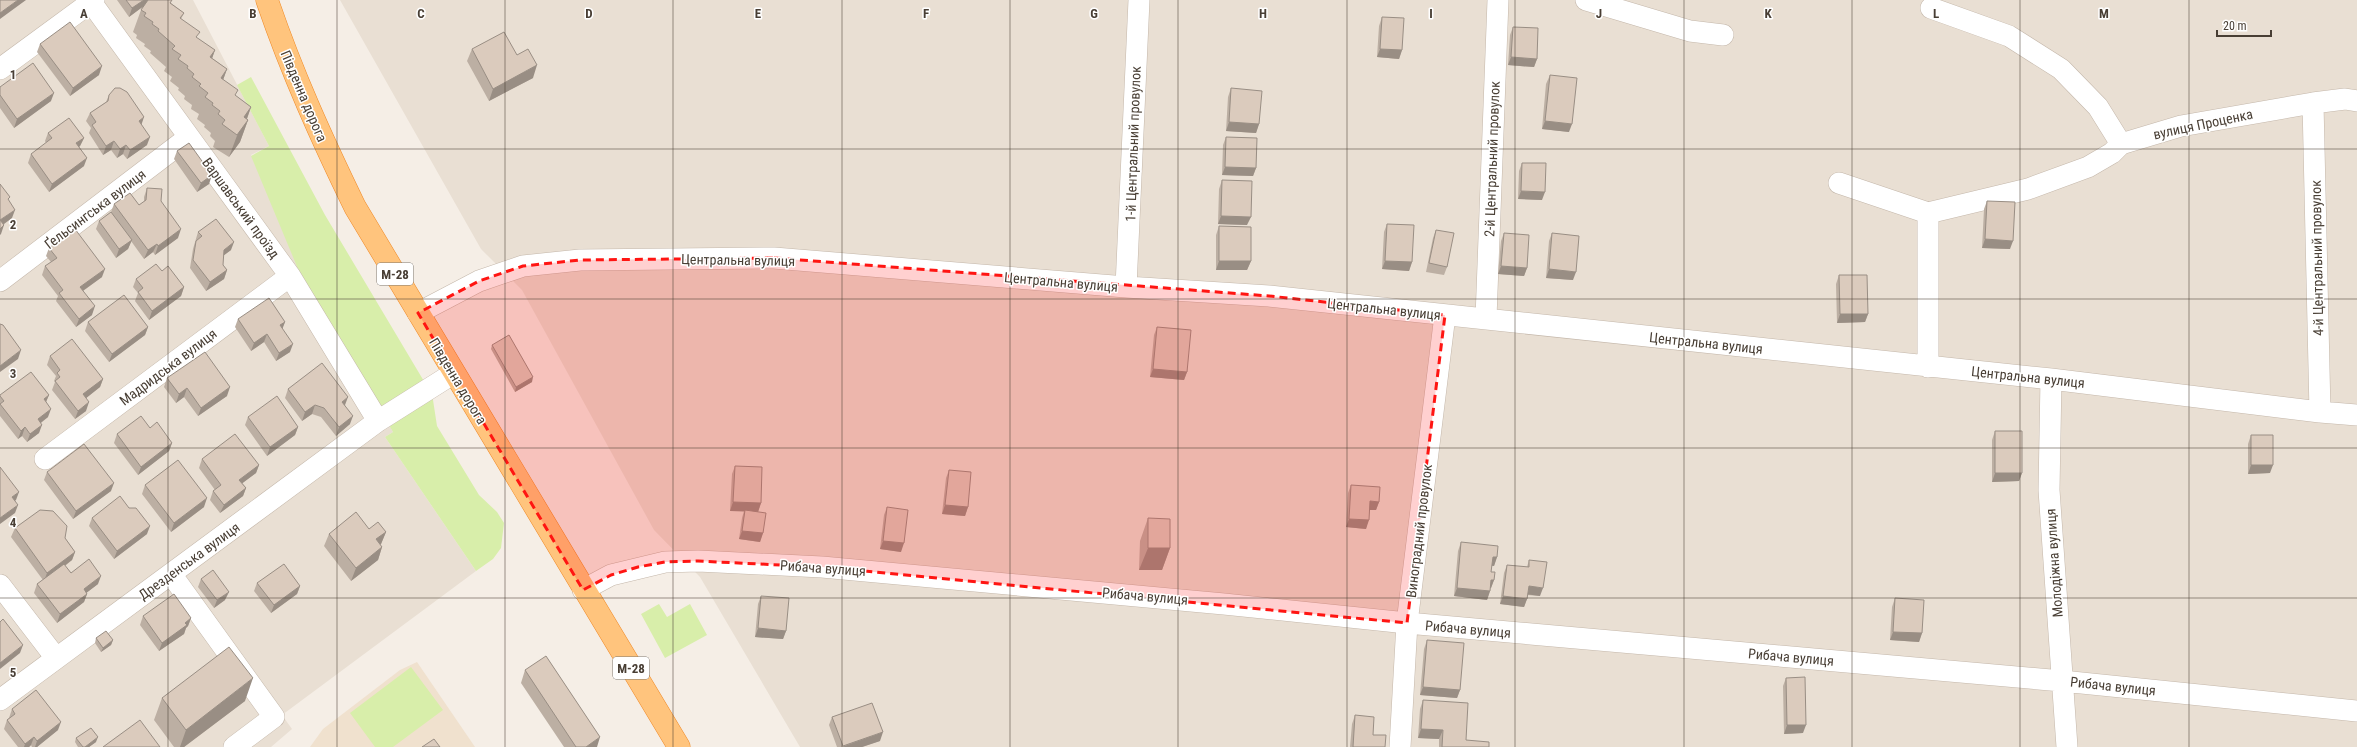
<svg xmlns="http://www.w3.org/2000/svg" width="2357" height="747" font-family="'Roboto Condensed',sans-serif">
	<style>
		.residential { fill: #e9dfd3 }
		.education { fill: #f0e1ce }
		.green { fill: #d8eeaa }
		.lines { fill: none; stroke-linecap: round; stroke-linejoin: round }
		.minor-casing { stroke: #c4b7aa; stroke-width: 22 }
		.trunk-casing { stroke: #ef8926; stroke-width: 23 }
		.minor { stroke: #fff; stroke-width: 21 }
		.trunk { stroke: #ffc47d; stroke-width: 22 }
		.wall { fill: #bcafa3 }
		.shaded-wall { fill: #998e84 }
		.building { fill: #dbcbbd; stroke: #998e84 }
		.marked { fill: #ff1512; fill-opacity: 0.2; stroke: #ff1512; stroke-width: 3; stroke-dasharray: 8 5; stroke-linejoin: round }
		.grid { fill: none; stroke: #483e34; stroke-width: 1; stroke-opacity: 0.55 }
		.labels { text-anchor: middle; stroke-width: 3; stroke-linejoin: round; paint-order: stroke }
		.shield { fill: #fff; stroke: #7f7871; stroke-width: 1 }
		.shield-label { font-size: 13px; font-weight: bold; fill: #483e34 }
		.street-label { font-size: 14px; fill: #483e34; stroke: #fff }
		.grid-label { font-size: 13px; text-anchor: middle; font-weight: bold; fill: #483e34; stroke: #fff; stroke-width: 3; stroke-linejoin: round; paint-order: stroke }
	</style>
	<rect width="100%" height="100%" fill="#f5eee6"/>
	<path class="residential" d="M0 0H193L269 146 251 155 393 432 385 437 476 571 282 715 292 729 271 747H0Z
		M340 0H2357V747H800L700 577 654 530 522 290 481 249Z"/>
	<path class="education" d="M417 662 475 747H310L323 729 400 670Z"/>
	<path class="green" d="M251 77 325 215 428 388 433 400 437 426 479 495 497 512 504 523 501 548 493 559 476 571 385 437 393 432 298 269 251 156 269 146 237 85Z
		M659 604 667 617 690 604 707 635 665 658 641 614Z
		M411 667 443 710 393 747H375L350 713Z"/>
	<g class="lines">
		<defs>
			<path id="minor" d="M1586 0 1690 31 1723 35
				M91 2 290 276 378 421
				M1931 8 2009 36 2061 69 2098 107 2121 144 2181 126 2313 103 2345 99 2357 101
				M0 69 94 0
				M2313 103 2320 412
				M1839 183 1928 213 2028 189 2088 167 2112 153 2121 144
				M1928 213V367
				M0 281 189 137
				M1126 287 1139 0
				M418 313 479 281 523 266 580 260 774 258 1126 287 1269 296 2051 379 2320 412 2357 415
				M1486 318 1498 0
				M2051 379 2049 490 2067 747
				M45 459 290 276
				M171 574 274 717 234 747
				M0 585 56 658
				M583 590 611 575 665 562 698 561 822 567 1224 604 1407 623 2062 681 2357 711
				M0 700 378 421 454 373
				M1400 747 1407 623 1445 315"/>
			<path id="trunk" d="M267 0C292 73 321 137 355 207L679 747"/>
		</defs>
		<use href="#minor" class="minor-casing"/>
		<use href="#trunk" class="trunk-casing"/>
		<use href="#minor" class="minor"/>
		<use href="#trunk" class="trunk"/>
	</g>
	<path class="wall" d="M117 0H171V3L184 13 181 19 197 38 215 50 212 58 227 69 223 80 236 96 251 107 247 119 248 120 240 142 229 157 213 147 215 141 210 136 211 133 204 127 205 125 197 119 199 114 191 109 192 105 184 99 185 96 178 90 179 88 170 81 172 77 164 71 166 67 150 53 151 51 144 46 145 44 136 38 137 35 133 32 141 10 142 7 129 17Z
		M1382 17 1402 50 1399 59 1377 57 1379 26Z
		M1513 27 1537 59 1534 67 1508 65 1510 35Z
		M40 44 99 75 70 96 37 52Z
		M472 49 533 78 489 101 467 61Z
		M1550 75 1569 132 1542 129 1546 84Z
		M0 87 51 101 14 128 0 108Z
		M1231 88 1259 124 1256 133 1226 131 1228 97Z
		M109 95 141 124 147 145 127 159 123 154 117 158 111 150 103 155 89 133 91 128 86 121 90 113 106 102Z
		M48 133 84 138 80 146 79 147 84 166 49 192 28 163 31 154 46 143 45 141Z
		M1226 137 1256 168 1253 176 1222 175 1223 145Z
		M177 151 209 184 197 192 174 159Z
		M1522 163 1542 200 1518 199 1519 171Z
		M1222 180 1247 225 1218 224 1219 189Z
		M147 188 161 201 178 238 155 255 153 252 144 259 131 241 128 249 116 258 96 229 99 221 111 212 114 204 139 205 144 202V197Z
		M1987 201 2010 249 1982 248 1984 209Z
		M1387 224 1412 262 1409 271 1382 269 1384 232Z
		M1219 226 1251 261 1247 270H1216V235Z
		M1436 230 1447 267 1444 275 1426 272 1433 238Z
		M198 232 231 250 223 256V265L227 270 224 279 206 291 190 268 193 249Z
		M1504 233 1527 268 1524 276 1498 274 1501 241Z
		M1552 233 1573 280 1546 278 1549 241Z
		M49 248 102 277 83 291 92 315 76 327 56 301 58 296 42 275 45 266 51 262 46 256Z
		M162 271 184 287 181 296 149 320 135 301 138 293 133 287 136 279Z
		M1839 275 1868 314 1865 322 1837 323 1836 284Z
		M238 319 285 322 282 328 290 352 276 361 264 342 251 351 235 327Z
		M88 322 148 327 145 335 109 362 85 331Z
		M1157 327 1187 372 1184 380 1150 377 1154 335Z
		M492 345 532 382 515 392 491 349Z
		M50 356 103 379 100 387 86 398V411L75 419 52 390 55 382 54 381 56 376 47 365Z
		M167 378 227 396 198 416 184 397 176 403 164 387Z
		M288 389 345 405 350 424 336 436 321 417 312 414 302 421 285 398Z
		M0 395H49L46 402 48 417 41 423 39 433 27 442 22 436 18 439 0 416Z
		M248 417 298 427 295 435 267 456 245 425Z
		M150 428 172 443 169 451 138 475 114 443 117 434Z
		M1995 431 2022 473 2019 481 1992 482V440Z
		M2251 435 2270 473 2248 474V444Z
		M202 459 259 465 256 473 242 483 246 488 243 496 220 513 210 500 213 491 215 490 199 468Z
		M735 466 761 503 758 512 763 533 760 542 739 539 742 518 744 511H730L732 474Z
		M949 470 968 507 965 516 942 514 946 478Z
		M47 472 111 491 73 519 44 480Z
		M145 485 204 507 171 532 142 494Z
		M1351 485 1379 502 1376 510H1370L1366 529 1346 527 1348 493Z
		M887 507 901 552 880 549 884 515Z
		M129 508 147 534 114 559 89 526 92 518Z
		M1148 518 1170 548 1162 570H1139L1140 541Z
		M15 528 65 538 75 552 72 560 65 566 71 573 98 584 86 593 87 594 84 602 57 623 34 593 37 584 43 580 11 537Z
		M369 529 386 532 381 544 380 545 382 547 378 560 351 581 324 546 329 534Z
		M1461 542 1497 557 1494 566H1492L1491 572 1494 580 1491 588H1490V591L1487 600 1454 596 1458 551Z
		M1529 560 1540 596 1527 595V599L1524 607 1500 604 1504 573 1507 565 1527 567Z
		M201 579 225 600 214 608 198 587Z
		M257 583 300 586 297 594 271 613 254 591Z
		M761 596 786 631 783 639 755 637 758 604Z
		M1895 598 1922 633 1919 642 1890 640 1892 607Z
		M143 616 191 618 188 626 186 628 184 634 159 651 140 625Z
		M96 638 113 640 111 645 101 652 95 643Z
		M1427 640 1460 690 1457 698 1420 695 1424 649Z
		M525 670 597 747H564L521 683Z
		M1786 678 1803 733 1784 734 1783 686Z
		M162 698 245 701 184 747H174L154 720Z
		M1423 700 1466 740 1489 747H1439V739L1418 738 1420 709Z
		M12 709 58 730 37 747H32L31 745 29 747H18L4 729 7 720 9 718Z
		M1355 715 1373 735 1385 747H1350L1352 724Z
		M832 717 880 741 862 747H837L829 725Z
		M76 738 96 742 89 747H78L75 742Z"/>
	<path class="shaded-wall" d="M18 0H26L0 19V13Z
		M144 0H152L129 17 132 8Z
		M1380 49 1402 50 1399 59 1377 57Z
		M215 50 207 73 210 57Z
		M1511 57 1537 59 1534 67 1508 65Z
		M537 65 533 78 489 101 493 89Z
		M102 66 99 75 70 96 73 88Z
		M227 69 219 91 221 78Z
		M54 93 51 101 14 128 17 119Z
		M251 107 245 124 248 120 240 142 229 157 244 117Z
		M144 117 141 126 139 121Z
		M1545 121 1572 124 1569 132 1542 129Z
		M1229 122 1259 124 1256 133 1226 131Z
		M150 137 147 145 127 159 130 150Z
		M84 138 80 146 73 152 76 143Z
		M114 141 111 150 103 155 106 146Z
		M126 145 123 154 117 158 120 149Z
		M87 158 84 166 49 192 52 184Z
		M1225 167 1256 168 1253 176 1222 175Z
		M212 175 209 184 197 192 201 183Z
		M1521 191 1545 192 1542 200 1518 199Z
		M15 210 12 218 0 227V220Z
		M1221 216 1251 217 1247 225 1218 224Z
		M4 225 1 234 0 235V229Z
		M181 229 178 238 155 255 158 246Z
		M1985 239 2013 241 2010 249 1982 248Z
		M132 240 128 249 116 258 119 249Z
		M234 242 231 250 220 258 224 250Z
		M157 244 153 252 144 259 148 250Z
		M1219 261H1251L1247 270H1216Z
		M1385 261 1412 262 1409 271 1382 269Z
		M1501 266 1527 268 1524 276 1498 274Z
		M105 269 102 277 77 295 80 287Z
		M1549 269 1576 272 1573 280 1546 278Z
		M227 270 224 279 206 291 210 282Z
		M184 287 181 296 149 320 152 311Z
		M95 306 92 315 76 327 79 319Z
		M1840 314H1868L1865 322 1837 323Z
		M285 322 282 330 280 325Z
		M148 327 145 335 109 362 112 354Z
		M267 334 264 342 251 351 254 343Z
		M293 344 290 352 276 361 279 353Z
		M21 350 18 359 0 372V366Z
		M1153 369 1187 372 1184 380 1150 377Z
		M533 377 532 382 515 392 516 387Z
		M103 379 100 387 80 403 83 394Z
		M230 387 227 396 198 416 201 408Z
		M187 388 184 397 176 403 179 394Z
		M49 395 45 404 44 399Z
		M348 397 345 405 339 410 342 402Z
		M89 402 86 411 75 419 78 411Z
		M315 405 312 414 302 421 305 412Z
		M51 409 48 417 35 427 38 419Z
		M353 416 350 424 336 436 339 427Z
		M42 425 39 433 27 442 30 434Z
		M25 427 22 436 18 439 21 431Z
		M298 427 295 435 267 456 270 447Z
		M172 443 169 451 138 475 141 467Z
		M259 465 256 473 236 488 239 480Z
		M2251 465H2273L2270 473 2248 474Z
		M1995 473H2022L2019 481 1992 482Z
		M114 483 111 491 73 519 76 511Z
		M246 488 243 496 220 513 224 505Z
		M19 492 16 500 9 506 12 497Z
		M207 498 204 507 171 532 174 523Z
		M1370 501 1379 502 1376 510H1367Z
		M733 502 761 503 758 512 730 511Z
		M18 505 15 513 0 524V518Z
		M945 505 968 507 965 516 942 514Z
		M1349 519 1369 520 1366 529 1346 527Z
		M150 526 147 534 114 559 117 551Z
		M742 531 763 533 760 542 739 539Z
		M386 532 381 544 371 551 376 539Z
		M883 541 904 543 901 552 880 549Z
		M382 547 378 560 351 581 356 568Z
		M1148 548H1170L1162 570H1139Z
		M75 552 72 560 44 581 47 573Z
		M1493 557H1497L1494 566 1490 565Z
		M101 576 98 584 81 597 84 589Z
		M1491 580H1494L1491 588H1488Z
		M300 586 297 594 271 613 274 605Z
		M1529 586 1543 588 1540 596 1525 594Z
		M1457 588 1490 591 1487 600 1454 596Z
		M229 592 225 600 214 608 217 600Z
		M87 594 84 602 57 623 60 614Z
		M1503 596 1527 599 1524 607 1500 604Z
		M191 618 188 626 186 628 184 634 159 651 162 643 185 623Z
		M758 628 786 631 783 639 755 637Z
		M1893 632 1922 633 1919 642 1890 640Z
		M113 640 111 645 101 652 103 648Z
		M23 645 20 653 0 669V663Z
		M253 678 245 701 184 747H180L186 730Z
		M1423 687 1460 690 1457 698 1420 695Z
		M61 722 58 730 37 747H35L37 741Z
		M1787 725H1806L1803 733 1784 734Z
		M1421 729 1443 730 1439 739 1418 738Z
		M883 732 880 741 862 747H842Z
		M34 737 31 745 29 747H24L25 744Z
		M98 737 96 742 89 747H85Z
		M600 737 597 747H586Z"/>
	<path class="building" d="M0 0H18L0 13Z
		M126 0H144L132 8Z
		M148 0H172L170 3 184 13 180 18 200 32 196 37 215 50 210 57 227 69 221 78 238 90 235 95 251 107 244 117 248 120 237 135 222 124 225 120 218 114 220 111 212 105 213 103 205 97 208 93 199 86 201 84 192 77 194 74 187 68 188 66 178 59 181 55 172 49 175 46 158 31 159 29 152 24 153 22 144 16 146 13 141 10Z
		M1382 17 1404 18 1402 50 1380 49Z
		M70 22 102 66 73 88 40 44Z
		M1513 27 1538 28 1537 59 1511 57Z
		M504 32 517 55 528 49 537 65 493 89 472 49Z
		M33 63 54 93 17 119 0 95V87Z
		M1550 75 1577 78 1572 124 1545 121Z
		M115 88H120L127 92 144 117 139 121 150 137 130 150 126 145 120 149 114 141 106 146 92 125 96 122 90 113 108 101 109 95Z
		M1231 88 1262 91 1259 124 1229 122Z
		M69 118 84 138 76 143 87 158 52 184 31 154 52 138 48 133Z
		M1226 137 1257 138 1256 168 1225 167Z
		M189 143 212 175 201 183 177 151Z
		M1522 163H1546L1545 192 1521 191Z
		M1222 180 1252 181 1251 217 1221 216Z
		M0 184 10 197 8 199 15 210 0 220 4 225 0 229Z
		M147 188 162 189 161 201 181 229 158 246 157 244 148 250 114 204 130 193 139 205 146 200Z
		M1987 201 2015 202 2013 241 1985 239Z
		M111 212 132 240 119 249 99 221Z
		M216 219 234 242 224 250 223 265 227 270 210 282 193 260 196 241 202 236 198 232Z
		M1387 224 1414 225 1412 262 1385 261Z
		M1219 226 1251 227V261H1219Z
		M75 229 105 269 80 287 95 306 79 319 59 293 63 290 45 266 57 258 49 248Z
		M1436 230 1454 233 1447 267 1429 263Z
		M1504 233 1529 235 1527 268 1501 266Z
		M1552 233 1579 236 1576 272 1549 269Z
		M156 264 162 271 168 266 184 287 152 311 138 292 143 288 136 279Z
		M1839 275H1867L1868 314H1840Z
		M124 295 148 327 112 354 88 322Z
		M269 298 285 322 280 325 293 344 279 353 267 334 254 343 238 319Z
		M0 324 3 325 21 350 0 366Z
		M1157 327 1191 330 1187 372 1153 369Z
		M509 335 533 377 516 387 492 345Z
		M72 339 103 379 83 394 89 402 78 411 55 381 60 377 57 373 60 370 50 356Z
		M205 352 230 387 201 408 187 388 179 394 167 378Z
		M322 363 348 397 342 402 353 416 339 427 324 408 315 405 305 412 288 389Z
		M31 372 49 395 44 399 51 409 38 419 42 425 30 434 25 427 21 431 0 404 4 401 0 396V395Z
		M277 396 298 427 270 447 248 417Z
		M141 416 150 428 157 422 172 443 141 467 117 434Z
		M1995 431H2022V473H1995Z
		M235 434 259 465 239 480 246 488 224 505 213 491 221 485 202 459Z
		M2251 435H2273V465H2251Z
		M84 444 114 483 76 511 47 472Z
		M178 460 207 498 174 523 145 485Z
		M735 466 762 467 761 503 733 502Z
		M0 467 19 492 12 497 18 505 0 518Z
		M949 470 971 472 968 507 945 505Z
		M1351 485 1380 487 1379 502 1370 501 1369 520 1349 519Z
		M120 496 129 508H136L150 526 117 551 92 518Z
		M887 507 908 510 904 543 883 541Z
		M40 510 53 511 67 526 65 538 75 552 47 573 15 528Z
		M745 510 766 513 763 533 742 531Z
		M356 512 369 529 378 522 386 532 376 539 382 547 356 568 329 534Z
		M1148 518 1170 519V548H1148Z
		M1461 542 1498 546 1497 557H1493L1491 572H1495L1494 580H1491L1490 591 1457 588Z
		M89 559 101 576 84 589 87 594 60 614 37 584 64 564 71 573Z
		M1529 560 1547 562 1543 588 1529 586 1527 599 1503 596 1507 565 1529 567Z
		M284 564 300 586 274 605 257 583Z
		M213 570 229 592 217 600 201 579Z
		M174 594 191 618 185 623 187 625 162 643 143 616Z
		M761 596 789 598 786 631 758 628Z
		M1895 598 1924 600 1922 633 1893 632Z
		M3 619 23 645 0 663V622Z
		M106 631 113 640 103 648 96 638Z
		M1427 640 1464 643 1460 690 1423 687Z
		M229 647 253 678 186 730 162 698Z
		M546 656 600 737 586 747H576L525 670Z
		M1805 677 1806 725H1787L1786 678Z
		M36 690 61 722 37 741 34 737 25 744 7 720 15 714 12 709Z
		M1423 700 1468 703 1466 740 1489 742V747H1442L1443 730 1421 729Z
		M872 703 883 732 843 746 832 717Z
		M1355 715 1374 717 1373 735H1386L1385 747H1353Z
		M140 720 160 747H103Z
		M91 728 98 737 85 747H83L76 738Z
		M434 739 440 747H422Z"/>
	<path class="marked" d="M774 258 1269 296 1445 315 1407 623 822 567 698 561 665 562 638 567 611 575 583 590 418 313 479 281 523 266 580 260Z"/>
	<path class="grid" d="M168 0V747M337 0V747M505 0V747M673 0V747M842 0V747M1010 0V747M1178 0V747M1347 0V747M1515 0V747M1684 0V747M1852 0V747M2020 0V747M2189 0V747M0 149H2357M0 299H2357M0 448H2357M0 598H2357"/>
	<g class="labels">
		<g class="shield">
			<rect x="377" y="263" width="36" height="22" rx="3"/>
			<rect x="613" y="657" width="36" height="22" rx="3"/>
		</g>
		<g class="shield-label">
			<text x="395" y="279">М-28</text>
			<text x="631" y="673">М-28</text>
		</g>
		<g class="street-label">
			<text transform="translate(304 96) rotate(67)" y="5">Південна дорога</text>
			<text transform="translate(2203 124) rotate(-12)" y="5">вулиця Проценка</text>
			<text transform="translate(1133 144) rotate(-88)" y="5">1-й Центральний провулок</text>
			<text transform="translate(1492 159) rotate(-88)" y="5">2-й Центральний провулок</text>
			<text transform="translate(241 208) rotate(54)" y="5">Варшавський проїзд</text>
			<text transform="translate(95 209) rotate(-37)" y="5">Ґельсингська вулиця</text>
			<text transform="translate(2317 258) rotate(-91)" y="5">4-й Центральний провулок</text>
			<text transform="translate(738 260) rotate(1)" y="5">Центральна вулиця</text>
			<text transform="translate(1061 282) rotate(5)" y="5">Центральна вулиця</text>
			<text transform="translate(1384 309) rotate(6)" y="5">Центральна вулиця</text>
			<text transform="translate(1706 343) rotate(6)" y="5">Центральна вулиця</text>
			<text transform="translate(168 367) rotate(-37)" y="5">Мадридська вулиця</text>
			<text transform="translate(2028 377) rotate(6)" y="5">Центральна вулиця</text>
			<text transform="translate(458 381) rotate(59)" y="5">Південна дорога</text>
			<text transform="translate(1419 531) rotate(-83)" y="5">Виноградний провулок</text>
			<text transform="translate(189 561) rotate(-36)" y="5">Дрезденська вулиця</text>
			<text transform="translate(2054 563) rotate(-94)" y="5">Молодіжна вулиця</text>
			<text transform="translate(823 568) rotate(4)" y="5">Рибача вулиця</text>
			<text transform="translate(1145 596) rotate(5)" y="5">Рибача вулиця</text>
			<text transform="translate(1468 629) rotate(5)" y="5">Рибача вулиця</text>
			<text transform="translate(1791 657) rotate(5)" y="5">Рибача вулиця</text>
			<text transform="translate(2113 686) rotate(6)" y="5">Рибача вулиця</text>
		</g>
	</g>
	<g class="grid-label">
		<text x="84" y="18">A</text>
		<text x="253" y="18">B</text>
		<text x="421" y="18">C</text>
		<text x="589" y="18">D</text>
		<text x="758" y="18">E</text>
		<text x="926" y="18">F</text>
		<text x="1094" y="18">G</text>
		<text x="1263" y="18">H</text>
		<text x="1431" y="18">I</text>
		<text x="1599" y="18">J</text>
		<text x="1768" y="18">K</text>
		<text x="1936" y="18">L</text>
		<text x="2104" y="18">M</text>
		<text x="13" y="79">1</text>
		<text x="13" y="229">2</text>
		<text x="13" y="378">3</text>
		<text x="13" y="527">4</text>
		<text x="13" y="677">5</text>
	</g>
	<path d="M2217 30v6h54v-6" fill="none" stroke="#483e34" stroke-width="2"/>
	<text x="2223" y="30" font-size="12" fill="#483e34" stroke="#ffffff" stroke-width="3" paint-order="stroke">20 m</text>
</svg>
